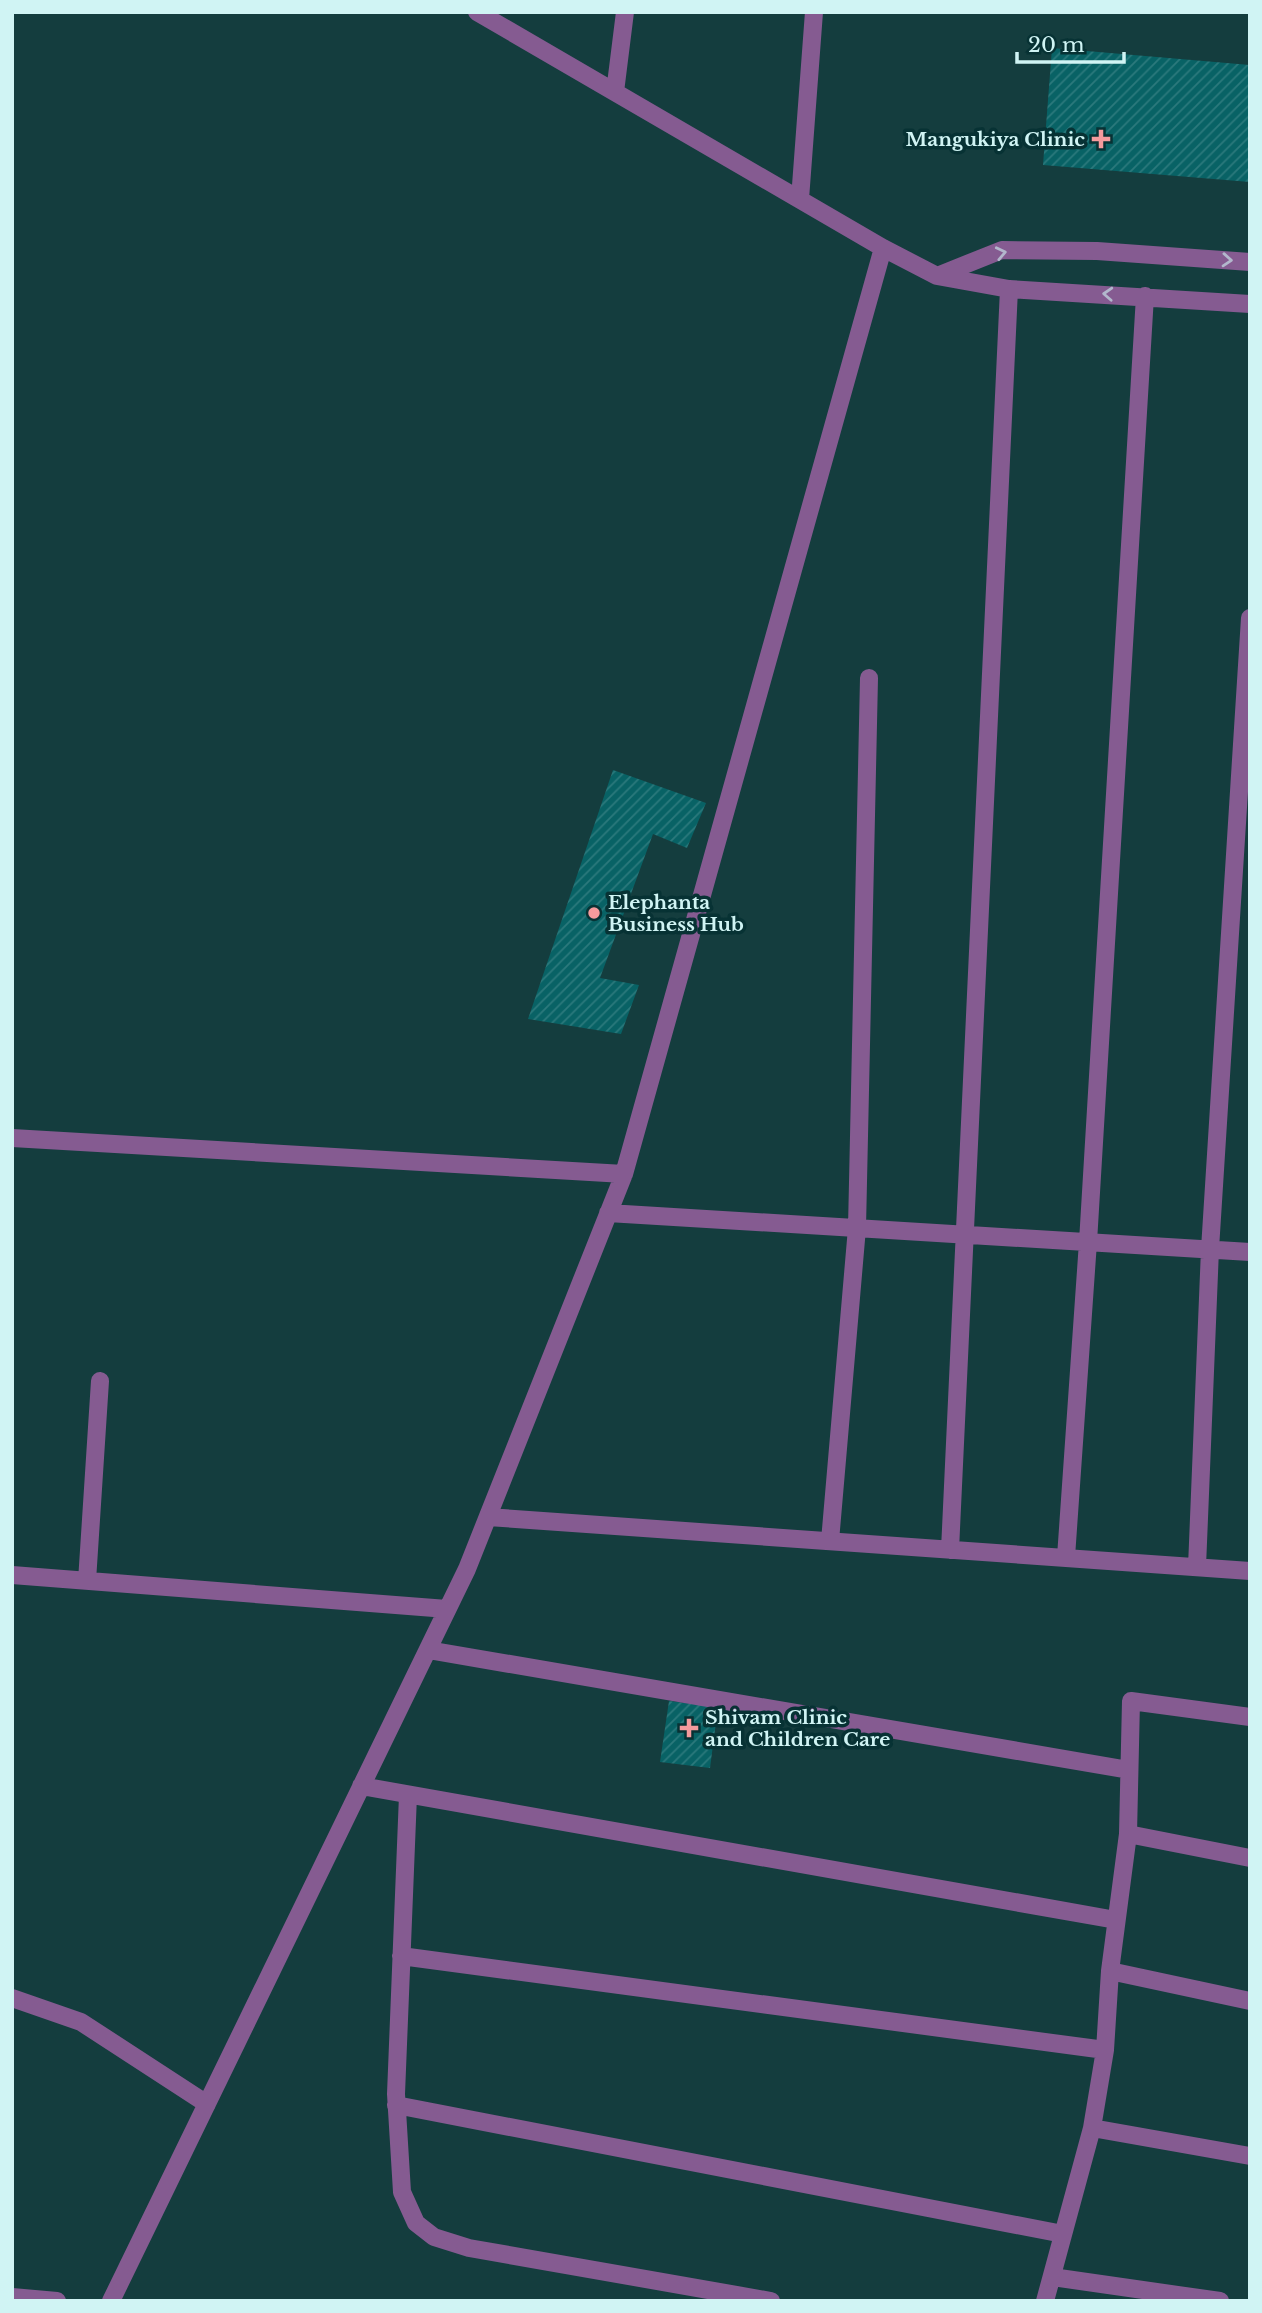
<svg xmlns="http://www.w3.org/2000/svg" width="1262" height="2313" font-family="'Libre Baskerville',serif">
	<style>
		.building { fill: url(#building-hatch) }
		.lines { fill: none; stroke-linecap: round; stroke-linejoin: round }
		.minor { stroke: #855b91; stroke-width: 18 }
		.oneway { stroke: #b2b7cc }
		.poi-dot { fill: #f59b9d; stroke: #073234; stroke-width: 2.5 }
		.labels { text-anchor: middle; stroke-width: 7; stroke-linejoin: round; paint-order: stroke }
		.poi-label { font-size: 19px; font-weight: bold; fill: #d0f4f4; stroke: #073234; text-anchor: start }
	</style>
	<defs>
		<pattern id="building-hatch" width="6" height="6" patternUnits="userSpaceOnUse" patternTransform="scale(1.75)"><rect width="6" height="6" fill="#086265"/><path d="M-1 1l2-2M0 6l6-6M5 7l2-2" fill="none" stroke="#2b797c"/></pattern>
	</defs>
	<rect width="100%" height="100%" fill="#143d3e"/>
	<path class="building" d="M1052 48 1250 65V182L1043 165Z
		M613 770 706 803 687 848 653 834 600 978 639 985 621 1034 528 1019Z
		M669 1701 718 1707 710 1768 660 1762Z"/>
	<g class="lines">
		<path class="minor" d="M477 12 883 248 937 276 1009 289 1250 304
			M615 92 625 12
			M800 199 814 12
			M937 276 1002 250 1097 251 1250 262
			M12 1138 624 1174
			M608 1213 1250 1252
			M488 1517 1250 1571
			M830 1541 857 1228 869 678
			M950 1550 1009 289
			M1066 1557 1088 1242 1145 296
			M1197 1567 1210 1249 1250 618
			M12 1575 447 1609
			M87 1581 100 1381
			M428 1650 1129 1770
			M361 1786 1116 1920
			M408 1795 396 2094 402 2192 416 2223 434 2237 469 2248 771 2301
			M1128 1834 1250 1858
			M401 1956 1105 2050
			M1110 1971 1250 2001
			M12 1998 81 2022 207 2104
			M396 2105 1063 2234
			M1092 2128 1250 2156
			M1052 2277 1220 2301
			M12 2297 57 2301
			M111 2301 467 1569 624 1174 883 248
			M1045 2301 1092 2128 1105 2050 1110 1971 1128 1834 1131 1701 1250 1717"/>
	</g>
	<defs><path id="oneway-chevron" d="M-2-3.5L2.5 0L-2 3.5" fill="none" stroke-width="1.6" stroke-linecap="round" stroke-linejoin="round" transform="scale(1.75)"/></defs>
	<g class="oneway">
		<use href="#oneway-chevron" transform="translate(1001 253) rotate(-12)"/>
		<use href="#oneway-chevron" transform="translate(1227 260) rotate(4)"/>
		<use href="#oneway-chevron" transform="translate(1108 294) rotate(-177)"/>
	</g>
	<g class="poi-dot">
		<path d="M1097.5 128.5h7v7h7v7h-7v7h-7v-7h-7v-7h7z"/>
		<circle cx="594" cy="913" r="7"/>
		<path d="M685.5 1717.5h7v7h7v7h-7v7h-7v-7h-7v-7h7z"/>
	</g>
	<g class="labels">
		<g class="poi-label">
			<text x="1085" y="146" text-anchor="end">Mangukiya Clinic</text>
			<text x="608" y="909">Elephanta<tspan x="608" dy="22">Business Hub</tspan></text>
			<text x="705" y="1724">Shivam Clinic<tspan x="705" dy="22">and Children Care</tspan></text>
		</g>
	</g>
	<rect width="1262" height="2313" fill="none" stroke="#d0f4f4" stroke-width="28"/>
	<path d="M1017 52v10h107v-10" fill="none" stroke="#d0f4f4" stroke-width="3.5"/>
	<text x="1028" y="52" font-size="21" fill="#d0f4f4" stroke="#073234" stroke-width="5" paint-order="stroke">20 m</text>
</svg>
